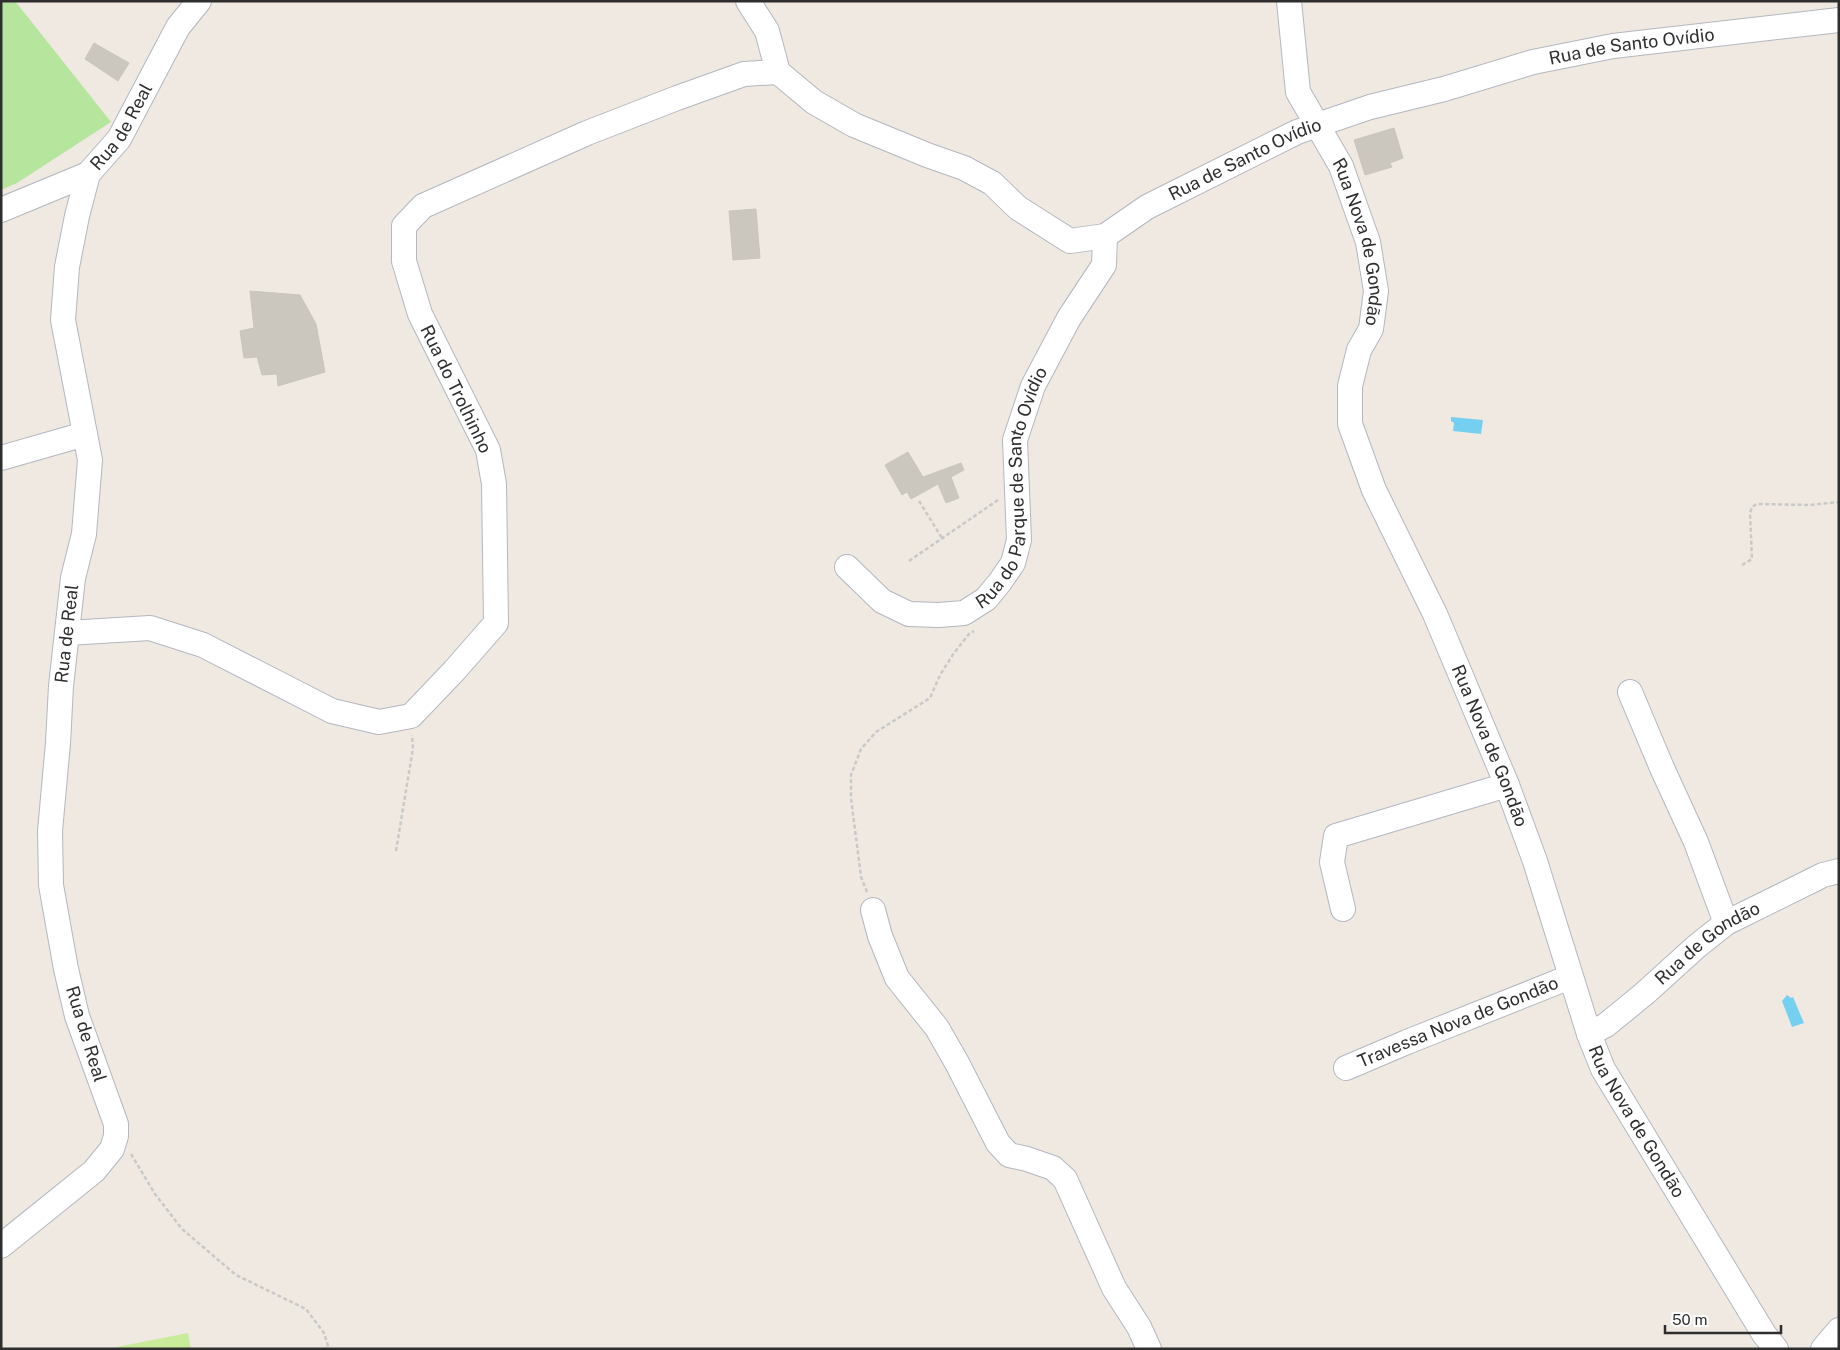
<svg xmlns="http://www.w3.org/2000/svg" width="1840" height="1350" font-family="'Public Sans',sans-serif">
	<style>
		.green { fill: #b6e59e }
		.pitch { fill: #c9ec9a }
		.water { fill: #75cff0 }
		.building { fill: #cbc7bf; stroke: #cbc5ba }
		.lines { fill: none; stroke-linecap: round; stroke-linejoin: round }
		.minor-casing { stroke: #b4b7c1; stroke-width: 26 }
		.path { stroke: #c9c9c9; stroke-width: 2.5; stroke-dasharray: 4 2.5; stroke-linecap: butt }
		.minor { stroke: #fff; stroke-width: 24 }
		.labels { text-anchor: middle; stroke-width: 4; stroke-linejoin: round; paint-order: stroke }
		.street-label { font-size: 18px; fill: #2e2e2e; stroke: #fff }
	</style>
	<rect width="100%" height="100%" fill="#efe9e1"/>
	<path class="green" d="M1 1H15L111 122 17 183 1 190Z"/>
	<path class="pitch" d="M188 1333 191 1349H117V1347Z"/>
	<path class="water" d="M1451 417 1483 420 1481 434 1453 431 1454 423 1451 421Z
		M1787 995 1791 998 1793 997 1804 1023 1792 1027 1782 1001Z"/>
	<path class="building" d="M94 43 129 63 118 81 85 59Z
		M1394 128 1403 158 1390 163 1392 167 1365 175 1354 140Z
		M756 209 760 258 733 260 729 211Z
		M250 291 300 295 316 324 325 372 278 386 277 374 262 375 257 357 244 358 240 331 254 328Z
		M908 452 923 477 961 463 964 470 951 477 959 498 946 503 938 484 911 499 907 492 902 495 885 465Z"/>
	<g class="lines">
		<defs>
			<g id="minor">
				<path id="s1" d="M748 1 767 31 778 72 814 102 854 125 927 155 964 168 992 183 1018 208 1070 241 1105 236 1147 207 1297 132 1370 107 1444 89 1533 62 1613 46 1839 20"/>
				<path id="s2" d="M1289 1 1298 92 1341 166 1368 242 1376 291 1371 329 1359 350 1350 386V424L1374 490 1435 614 1507 785 1535 861 1589 1034 1603 1069 1764 1334 1776 1349"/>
				<path d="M1 210 88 174"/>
				<path d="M1 458 85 434"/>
				<path id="s3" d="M847 567 882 601 909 614 939 615 964 613 986 599 1000 582 1013 563 1019 540 1015 440 1033 386 1069 318 1104 265 1105 236"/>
				<path d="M67 633 150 628 203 645 332 711 379 722 411 716 454 671 496 623 494 484 488 450 420 314 404 261V226L423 206 587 133 677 98 744 74 778 72"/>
				<path d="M1630 692 1662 768 1696 842 1726 923"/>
				<path d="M1343 909 1332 862 1336 836 1507 785"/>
				<path d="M873 910 880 936 897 978 937 1028 957 1063 998 1143 1009 1155 1027 1159 1053 1168 1065 1179 1114 1288 1139 1327 1149 1349"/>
				<path id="s4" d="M1589 1034 1606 1025 1644 994 1697 946 1726 923 1823 875 1839 871"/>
				<path id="s5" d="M1346 1068 1407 1042 1570 977"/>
				<path id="s6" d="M1 1246 94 1171 112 1149 116 1136V1124L77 1016 66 969 51 885 50 831 58 743 61 686 73 578 84 534 90 460 63 320 67 267 77 216 88 174 119 139 178 27 199 1"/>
				<path d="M1823 1349 1839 1330"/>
			</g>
		</defs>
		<use href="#minor" class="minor-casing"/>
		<path class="path" d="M919 501 942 538
			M909 561 998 500
			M1742 565 1752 559 1750 513 1752 507 1757 504 1810 505 1839 502
			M396 851 413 748 412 735
			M867 892 861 877 851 798V775L861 749 876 732 930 698 940 675 954 653 969 634 974 631
			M131 1154 155 1194 182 1229 236 1275 306 1309 324 1333 329 1349"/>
		<use href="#minor" class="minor"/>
	</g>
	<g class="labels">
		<g class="street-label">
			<text dy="6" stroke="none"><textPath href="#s1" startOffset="1019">Rua de Santo Ovídio</textPath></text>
			<text dy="6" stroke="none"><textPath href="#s6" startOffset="1199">Rua de Real</textPath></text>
			<text dy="6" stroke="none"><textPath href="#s1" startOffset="614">Rua de Santo Ovídio</textPath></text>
			<text dy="6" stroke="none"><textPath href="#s2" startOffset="256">Rua Nova de Gondão</textPath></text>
			<text transform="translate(456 389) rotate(64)" y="6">Rua do Trolhinho</text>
			<text dy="6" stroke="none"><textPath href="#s3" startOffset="278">Rua do Parque de Santo Ovídio</textPath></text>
			<text dy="6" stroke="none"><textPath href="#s6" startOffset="674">Rua de Real</textPath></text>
			<text dy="6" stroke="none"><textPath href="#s2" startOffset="796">Rua Nova de Gondão</textPath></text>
			<text dy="6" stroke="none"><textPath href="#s4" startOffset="150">Rua de Gondão</textPath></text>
			<text dy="6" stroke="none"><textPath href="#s5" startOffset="121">Travessa Nova de Gondão</textPath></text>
			<text transform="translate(86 1034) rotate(73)" y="6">Rua de Real</text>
			<text dy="6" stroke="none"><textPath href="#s2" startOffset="1201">Rua Nova de Gondão</textPath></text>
		</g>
	</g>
	<rect width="1840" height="1350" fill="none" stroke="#2e2e2e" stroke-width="5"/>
	<path d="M1665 1325v8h116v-8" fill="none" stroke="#2e2e2e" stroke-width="2.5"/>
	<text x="1672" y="1325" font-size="15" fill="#2e2e2e" stroke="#ffffff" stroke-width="4" paint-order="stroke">50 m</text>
</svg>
